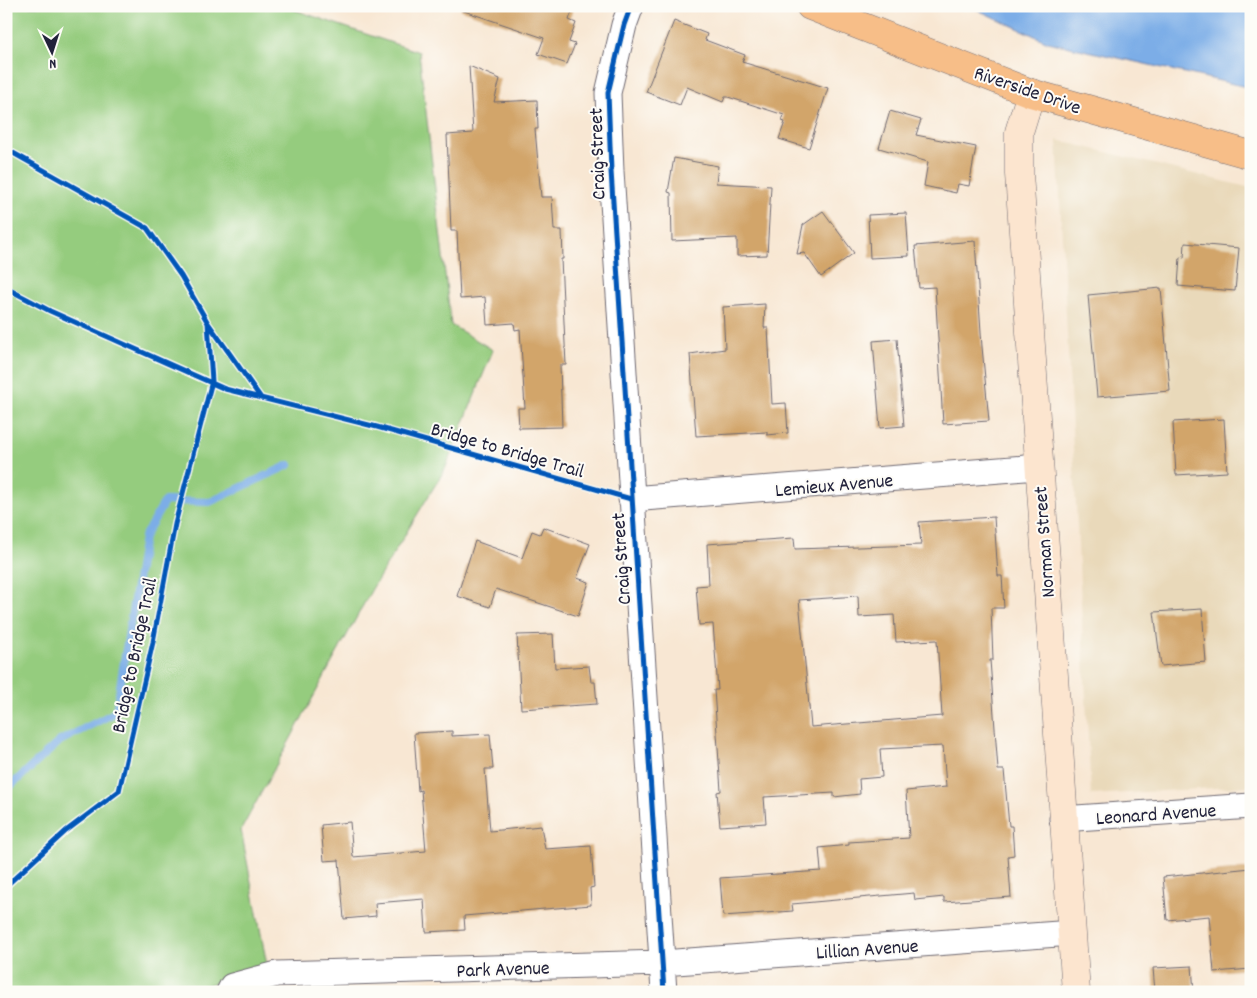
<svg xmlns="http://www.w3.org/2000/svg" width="1257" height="998" font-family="Dekko,sans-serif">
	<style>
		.built { fill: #e9d9ba }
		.green { fill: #95cc7e; stroke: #5c775c }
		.water { fill: #7cade7; stroke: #4f6891 }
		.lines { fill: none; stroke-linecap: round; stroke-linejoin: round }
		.stream { stroke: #7cade7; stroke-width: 8 }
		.building { fill: #d2a56b; fill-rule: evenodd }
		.street-casing { stroke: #6d6770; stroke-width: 27 }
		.secondary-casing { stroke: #6d6770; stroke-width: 29 }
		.primary-casing { stroke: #6d6770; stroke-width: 29 }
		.street { stroke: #fff; stroke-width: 25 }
		.secondary { stroke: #fce5cf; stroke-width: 28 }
		.primary { stroke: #f7be88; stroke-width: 28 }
		.cycleway-casing { stroke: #fdfcf7; stroke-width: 8 }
		.cycleway { stroke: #0057b8; stroke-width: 5 }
		.labels { text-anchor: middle; stroke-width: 4; stroke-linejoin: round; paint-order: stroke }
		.street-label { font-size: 20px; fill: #22223b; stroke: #fdfcf7 }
	</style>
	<rect width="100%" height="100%" fill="#fdfcf7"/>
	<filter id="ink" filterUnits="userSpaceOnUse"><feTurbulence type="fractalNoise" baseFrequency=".02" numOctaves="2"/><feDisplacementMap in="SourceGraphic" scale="10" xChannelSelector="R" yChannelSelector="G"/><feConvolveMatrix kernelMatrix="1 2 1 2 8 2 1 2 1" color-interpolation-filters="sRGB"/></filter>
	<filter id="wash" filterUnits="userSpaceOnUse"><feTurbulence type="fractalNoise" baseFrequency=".0096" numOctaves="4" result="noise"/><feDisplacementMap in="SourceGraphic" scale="20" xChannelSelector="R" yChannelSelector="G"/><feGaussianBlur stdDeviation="1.12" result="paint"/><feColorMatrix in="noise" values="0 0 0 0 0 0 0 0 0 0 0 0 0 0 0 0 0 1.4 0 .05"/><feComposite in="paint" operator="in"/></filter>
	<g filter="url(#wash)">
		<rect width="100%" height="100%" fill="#f8e7d3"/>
		<path class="built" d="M1057 140 1251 188V786L1091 795Z"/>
		<path class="green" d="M6 6H283L419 52 451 325 493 350 445 469 372 589 241 830 267 965 202 987 201 992H6Z"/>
		<path class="water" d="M969 6H1251V88L1048 42Z"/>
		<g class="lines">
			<path class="stream" d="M6 790 60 741 116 712 144 537 165 501 210 502 289 465"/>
		</g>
		<g id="blocks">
			<path class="building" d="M461 6H574L569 20 576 23 569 42 575 44 567 64 538 54 544 38 461 10Z
				M674 21 707 34 705 40 745 55 742 62 828 88 809 148 779 139 785 122 782 121 784 115 728 97H725L723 102 687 87 680 105 646 92Z
				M469 66 500 79 494 102 537 100 538 129H535L541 197H552L554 230H562L563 259H561L566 365H560L562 427 519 428 518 408H525L520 329 515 330 514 323 487 325 485 297 460 299 457 231H451L447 135 473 133Z
				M890 111 921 120 916 135 976 147 969 186 958 184 956 193 924 186 928 162 879 148Z
				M674 158 718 166 716 183 771 186 767 255 737 256V238L672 241 671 193 668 192Z
				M823 211 854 253 821 277 804 253 797 254 803 225Z
				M906 213 909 256 870 258 868 215Z
				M975 241 982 347 989 421 943 424 935 287 919 288 915 246Z
				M1185 243 1239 248 1235 291 1178 286 1180 257 1184 258Z
				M1161 288 1170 391 1097 397 1088 295Z
				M765 304 764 328H768L772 404 786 403 788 433 767 435V432L696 436 690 354 725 349 723 307Z
				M897 339 904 426 880 428 873 341Z
				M1224 419 1227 472 1176 475 1173 422Z
				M994 517 998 576H1002L1004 608H991L993 660H990L998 770H1004L1009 826H1012L1014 855 1008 856 1011 897 944 902V897L915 900 914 893 792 904 793 911 723 916 720 878 821 871 819 848 849 845V842L909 838 906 791 946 787 943 746 880 749 882 777 859 779 860 794 834 797V793L764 797 766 823 720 826 717 792 721 791 714 690H718L713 624 699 625 696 586 709 585 707 544 794 538 795 549 921 545 919 522ZM858 596 859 617 894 615 896 642 937 640 942 716 811 727 799 600Z
				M543 527 590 544 577 578 589 582 578 616 496 589 490 607 457 596 475 541 522 558 532 531 540 534Z
				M1202 609 1206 662 1161 666 1154 612Z
				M553 634 555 668 589 666 591 682H595L597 704 521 709 517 635Z
				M452 731V736L490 734 493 769H485L490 831 541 826 545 849 591 846 594 887 590 888 591 905 464 916 465 930 426 932 424 899 375 903 376 916 344 919 339 860 324 861 321 825 350 822 353 857 426 851 421 790 418 791 414 733Z
				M1251 868V969L1214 972 1209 916 1167 920 1163 877Z
				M1192 966 1194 992H1155L1153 968Z"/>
		</g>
	</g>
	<g filter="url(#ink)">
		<use href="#blocks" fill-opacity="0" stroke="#6d6770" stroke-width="1"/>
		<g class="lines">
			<defs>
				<path id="street" d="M631 6 624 25 608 93 611 171 664 992
					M631 499 1038 467
					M1062 819 1251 806
					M229 992 232 986 277 974 662 963 1072 933"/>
				<path id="secondary" d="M1031 93 1019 132V174L1076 992"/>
				<path id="primary" d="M810 6 1031 93 1251 155"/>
			</defs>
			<use href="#street" class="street-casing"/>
			<use href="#secondary" class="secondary-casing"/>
			<use href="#primary" class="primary-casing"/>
			<use href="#street" class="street"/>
			<use href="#secondary" class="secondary"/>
			<use href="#primary" class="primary"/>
			<defs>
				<path id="cycleway" d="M631 6 624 25 608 93 611 171 664 992
					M6 149 147 228 181 276 208 323 212 381 175 524 153 642 119 791 66 831 6 886
					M6 288 50 311 225 389 377 427 631 499
					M208 323 261 398"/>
			</defs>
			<use href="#cycleway" class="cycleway-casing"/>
			<use href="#cycleway" class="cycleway"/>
		</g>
	</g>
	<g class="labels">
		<g class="street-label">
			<text transform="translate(1028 89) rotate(19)" y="7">Riverside Drive</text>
			<text transform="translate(596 154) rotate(-92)" y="7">Craig Street</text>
			<text transform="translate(508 449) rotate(16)" y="7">Bridge to Bridge Trail</text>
			<text transform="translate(834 484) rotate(-5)" y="7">Lemieux Avenue</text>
			<text transform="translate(1043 542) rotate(-94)" y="7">Norman Street</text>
			<text transform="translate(620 559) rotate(-94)" y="7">Craig Street</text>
			<text transform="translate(133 655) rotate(-78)" y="7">Bridge to Bridge Trail</text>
			<text transform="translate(1156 813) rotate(-4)" y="7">Leonard Avenue</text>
			<text transform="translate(867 948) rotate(-4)" y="7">Lillian Avenue</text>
			<text transform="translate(503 968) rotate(-2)" y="7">Park Avenue</text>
		</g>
	</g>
	<rect width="1257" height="998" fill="none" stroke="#fdfcf7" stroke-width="25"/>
	<g transform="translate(52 52) rotate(176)" stroke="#fdfcf7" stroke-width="4" paint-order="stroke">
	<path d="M0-4L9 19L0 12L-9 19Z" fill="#22223b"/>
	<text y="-8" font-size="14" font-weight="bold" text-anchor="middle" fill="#22223b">N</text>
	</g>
</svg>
